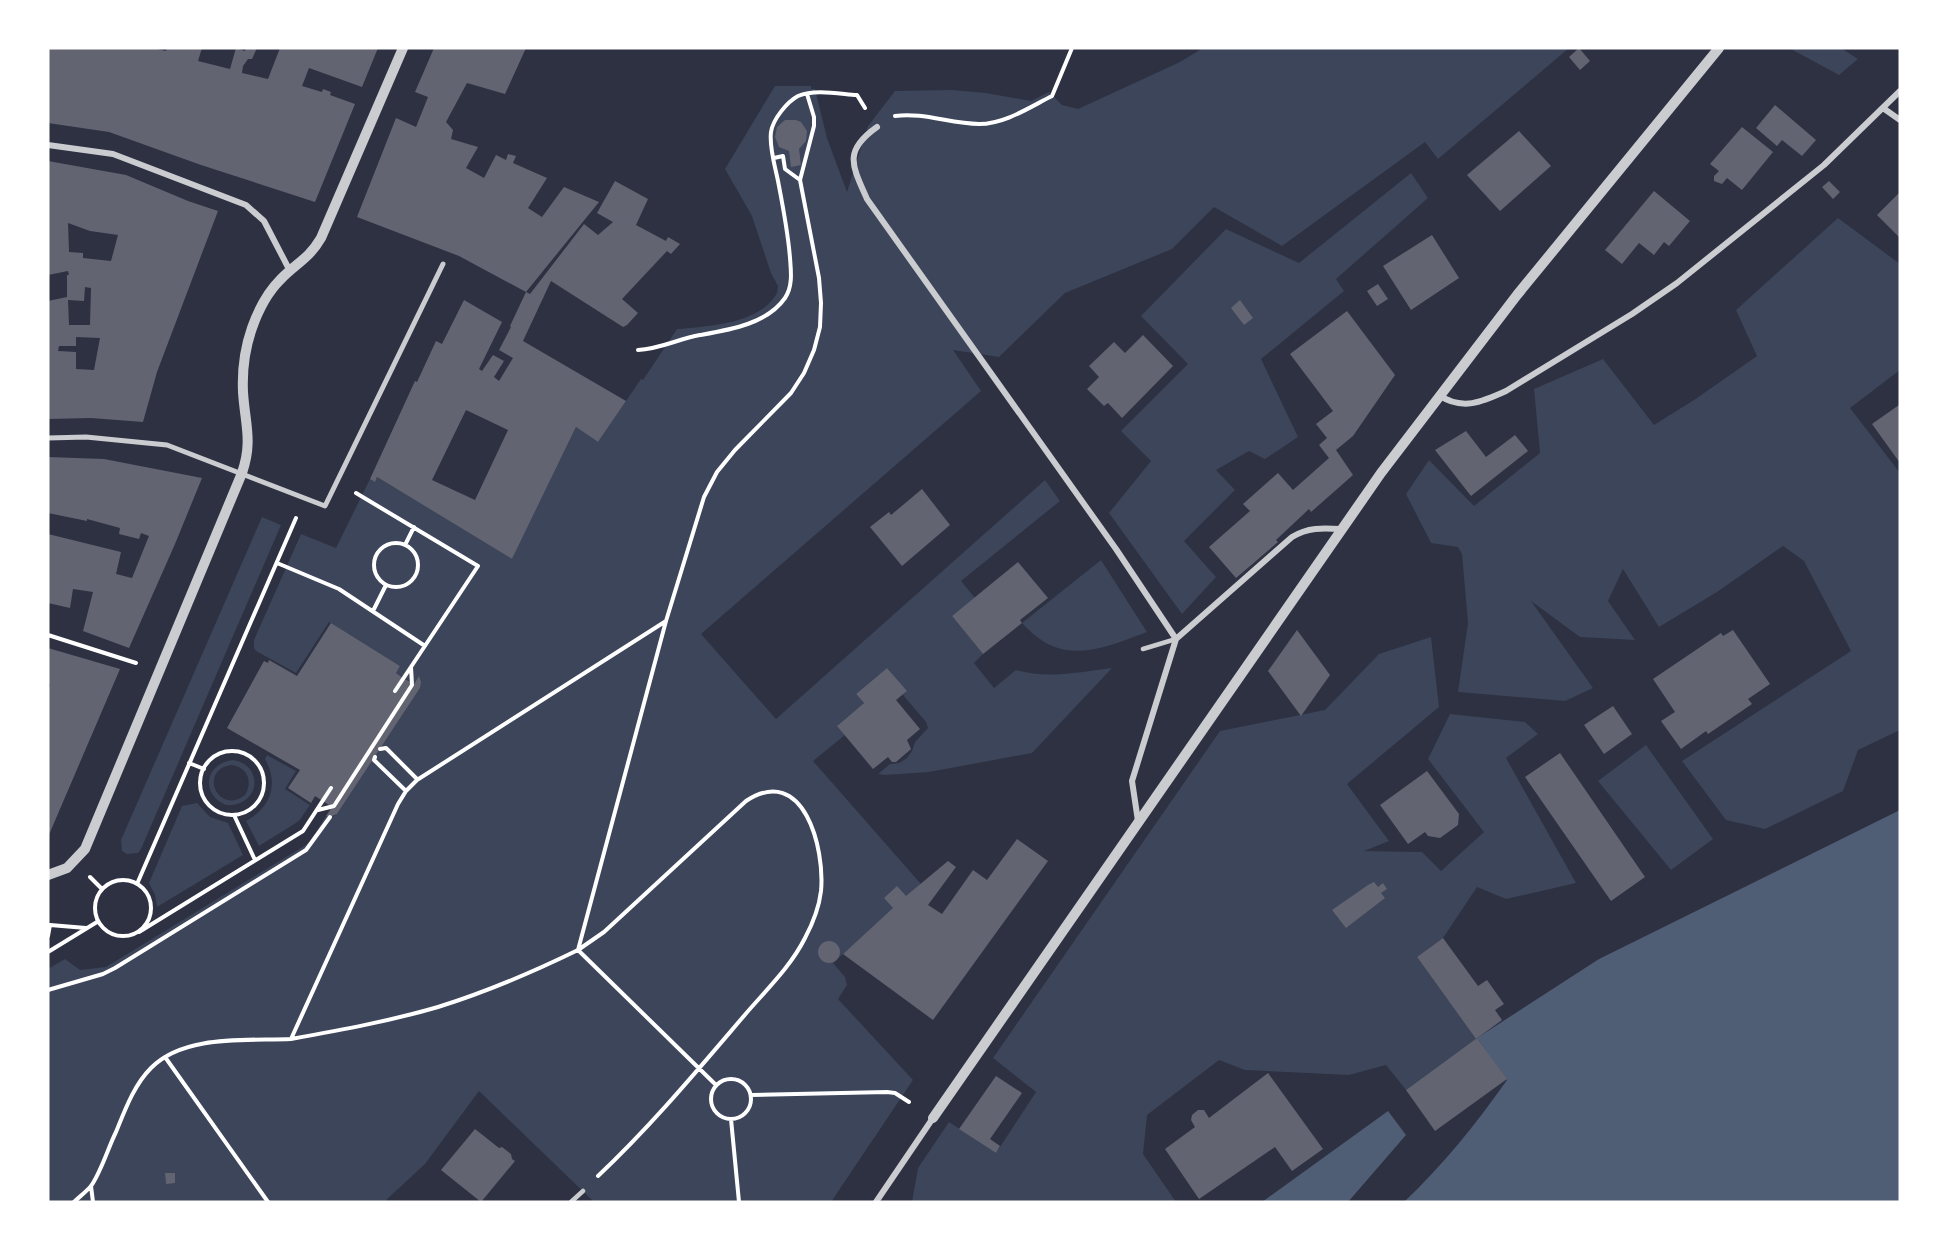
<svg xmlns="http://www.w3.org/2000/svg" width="1948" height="1250" font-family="'DejaVu Sans',sans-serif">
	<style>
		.green { fill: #3c4559; fill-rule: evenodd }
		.water { fill: #4f5d75 }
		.building { fill: #626471; fill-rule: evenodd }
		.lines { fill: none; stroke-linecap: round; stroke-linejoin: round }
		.path { stroke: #fff; stroke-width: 4 }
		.service { stroke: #caccd0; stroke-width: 4.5 }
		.pedestrian { stroke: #caccd0; stroke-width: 5 }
		.minor { stroke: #caccd0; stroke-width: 6 }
		.tertiary { stroke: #caccd0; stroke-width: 10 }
	</style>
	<rect width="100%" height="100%" fill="#2d3142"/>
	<path class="green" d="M1203 48H1569L1438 159 1425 142 1282 246 1214 207 1172 249 1065 293 999 357 953 350 981 391 701 634 776 719 1045 480 1060 501 961 581 975 598 952 616 983 654 974 663 994 688 1016 670C1049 679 1079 672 1112 668L1032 753 929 772 885 775 878 774 890 764 899 763 907 758 912 751 915 742 928 728 926 722 903 695 906 691 887 668 856 694 864 703 838 725 845 735 813 761 921 884 833 963 845 977 847 985 838 999 913 1080 831 1202H594L479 1091 425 1164 384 1202H48V969L65 959 80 970 106 967 309 843 326 816H334L337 814 420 688 419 676 414 684 396 673 400 666 329 622 296 673 256 651 254 648V640L301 534 336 548 370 479 375 481 377 477 512 559 576 427 598 442 641 379 643 380 677 329C708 326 760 324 777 293L778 286 771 273 752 216 725 169 775 86H811V89H815L827 138 847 192 868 126 895 91 952 90 986 93 1031 101 1049 92 1062 105 1078 109 1180 62Z
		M1789 48H1841L1858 59 1839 75Z
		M1411 173 1428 198 1336 279 1344 291 1261 359 1298 437 1265 459 1249 451 1216 470 1235 490 1184 541 1216 577 1182 614 1109 513 1151 461 1121 431 1188 364 1141 316 1226 229 1299 263Z
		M1838 218 1900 264V370L1850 408 1900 473V730L1858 750 1843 791 1765 829 1726 820 1682 761 1851 651 1804 561 1783 546 1717 592 1659 627 1623 569 1608 601 1635 640 1580 637 1531 601 1593 688 1565 701 1458 692 1468 623 1462 554 1458 547 1431 543 1406 494 1429 460 1474 506 1540 453 1534 389 1603 359 1654 425 1697 398 1757 356 1736 310Z
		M262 517 281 525 141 849 138 853 127 854 122 851 121 840Z
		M1101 560 1147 632C1099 650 1061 667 1022 623Z
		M1431 637 1439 707 1347 784 1389 841 1364 851 1422 852 1441 871 1484 832 1428 759 1450 714 1525 722 1538 734 1506 758 1576 883 1506 899 1477 887 1443 938 1417 957 1476 1039 1406 1090 1386 1065 1349 1075 1245 1070 1219 1060 1147 1115 1143 1154 1176 1202H912L918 1168 949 1122 996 1153 1036 1092 993 1058 1220 731 1325 710 1379 654Z
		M1646 745 1713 839 1671 870 1598 781Z
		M267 755 296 771 285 789 310 805 299 821 259 846 246 821C271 807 279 784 265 759Z
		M233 760C265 765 260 807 226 805 200 794 205 763 233 760ZM231 765C248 767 253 782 245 795 218 816 198 770 231 765Z
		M197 803 210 817 228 823 243 855 157 907 155 895 149 883 182 806Z"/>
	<path class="water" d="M1900 810V1202H1404C1443 1165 1476 1124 1507 1080L1477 1038 1599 959Z
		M1388 1111 1406 1135 1348 1202H1262Z"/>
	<path class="building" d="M48 48H153L166 51 167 48H202L198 61 230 69 236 48 245 51 246 48H257L252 59H248L243 66 242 73 268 79 280 48H378L362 87 309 68 302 86 322 92 323 89 331 92 330 95 355 104 315 202 201 165 109 132 48 123Z
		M434 48H526L505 94 467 83 446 122 453 130 451 139 478 147 466 168 484 178 496 155 506 160 508 154 516 156 513 163 547 178 528 208 542 217 564 187 599 202 526 292 459 256 357 217 396 118 416 127 428 97 415 92Z
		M1579 48 1590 61 1580 70 1569 57Z
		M1775 105 1816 140 1802 156 1782 140 1777 146 1756 128Z
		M785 120H796L801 122 807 131 806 141 799 149 801 165 791 167 789 151 779 147 775 137 777 127Z
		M1742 127 1773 152 1742 190 1727 178 1722 184 1714 181V176L1719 171 1710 164Z
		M1519 131 1551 166 1500 211 1467 175Z
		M48 161 126 175 188 201 218 211 157 372 143 422 91 418 48 419V301L67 297V275H69L68 271 48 275ZM68 223 90 231 118 235 111 261 83 258V253L69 252ZM85 287 91 288 90 325H69L68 300 84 301ZM76 337 100 338 94 370 76 369V352L58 351 59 346H76Z
		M615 181 648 199 636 225 666 241 668 237 680 244 671 254 667 251 622 299 638 313 627 325 623 327 551 281 523 341 626 401 598 442 576 427 512 559 377 477 375 482 370 479 415 381 417 382 436 341 442 344 464 300 502 322 479 369 482 371 493 355 504 361 494 377 499 381 513 358 499 350 511 327 510 326 526 292 530 294 584 224 598 235 613 222 597 213ZM466 410 508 430 475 500 432 480Z
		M1829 181 1840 192 1833 199 1822 187Z
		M1654 191 1690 221 1669 246 1664 242 1654 255 1639 243 1622 264 1605 250Z
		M1900 192V238L1877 215Z
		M1432 235 1459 278 1411 310 1383 266Z
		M1378 284 1388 299 1377 306 1367 291Z
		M1240 300 1253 318 1244 325 1231 308Z
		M1347 311 1395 375 1353 436 1336 450 1353 475 1311 512 1309 509 1276 540 1278 542 1236 578 1209 547 1250 511 1243 504 1278 473 1293 490 1329 458 1319 445 1327 438 1316 424 1333 411 1290 354Z
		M1143 335 1173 366 1122 418 1108 403 1104 406 1087 389 1099 377 1089 366 1114 342 1125 353Z
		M1899 405 1900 406V463L1872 424Z
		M1466 431 1486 457 1515 435 1528 451 1471 496 1435 450Z
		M48 457 104 459 202 478 175 544 129 648 83 631 93 592 73 589 70 608 48 603V534L121 552 116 574 132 578 149 536 141 533 139 539 119 534 120 528 87 519V521L48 513Z
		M922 489 950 525 902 566 870 527 889 512 891 515Z
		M1018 562 1048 598 1020 620 1022 623 983 654 952 616Z
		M331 623 400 666 396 673 403 678 414 684 419 676 421 682 420 688 337 814 330 817 326 816 332 807 315 796 311 803 288 788 300 770 227 728 264 661 268 663 269 660 297 676Z
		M1297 630 1330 675 1301 716 1268 671Z
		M1733 630 1770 684 1748 699 1752 704 1708 734 1706 731 1681 749 1661 721 1675 712 1653 679 1721 633 1723 636Z
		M48 648 120 669 48 837V692L50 684H48Z
		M887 668 907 691 896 700 920 729 907 740 911 749 896 762H892L888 757 873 769 837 726 864 703 856 694Z
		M1613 706 1632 734 1604 754 1584 725Z
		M1560 753 1645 877 1611 901 1525 777Z
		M1427 771 1459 814 1458 825 1440 838 1428 836 1425 832 1408 844 1380 805Z
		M1017 839 1048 861 933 1020 843 954 893 908 884 898 897 886 906 896 948 861 956 867 928 905 942 914 973 870 987 880Z
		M1374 882 1378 887 1383 883 1387 889 1381 893 1385 898 1346 928 1332 910 1368 885Z
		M1443 938 1478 986 1487 980 1504 1004 1495 1010 1502 1020 1476 1039 1417 957Z
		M818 952a11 11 0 1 1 22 0a11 11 0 1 1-22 0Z
		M1477 1038 1507 1079 1435 1131 1406 1090Z
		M1268 1073 1323 1149 1292 1171 1275 1147 1199 1199 1165 1149 1195 1127 1191 1120 1192 1115 1198 1110H1204L1209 1118Z
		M996 1076 1022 1093 990 1139 1000 1146 996 1153 959 1129Z
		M475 1129 499 1148 502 1147 511 1154 512 1159 515 1161 481 1202 441 1170Z
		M165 1173H175V1183L166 1184Z"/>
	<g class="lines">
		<path class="path" d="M895 116C923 112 951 124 979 124 1005 124 1030 107 1052 96L1072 48
			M774 158 783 156 785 169 800 180
			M638 350C660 349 678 339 700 335 729 330 767 324 785 298 793 286 791 271 790 258 788 232 783 207 778 181 775 166 769 147 771 132 773 119 787 102 798 96 815 89 840 94 857 95L865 108
			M356 493 478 566 395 691
			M374 565a22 22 0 1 1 44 0a22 22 0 1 1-44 0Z
			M405 545 414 527
			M277 563 339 589 425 646
			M373 611 386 585
			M666 621 417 780 406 791 398 804 291 1039C341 1030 390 1021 438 1007 486 992 533 972 578 950L666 621 704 497 717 472 735 450 791 393 804 373 814 350 820 327 821 303 819 278 800 180 814 126V117L807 94
			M48 635 136 663
			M380 749 386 748 417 779
			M200 783a32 32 0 1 1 64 0a32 32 0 1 1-64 0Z
			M375 757 374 760 406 791
			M189 763 204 769
			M318 810 334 806 412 685 411 667
			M234 815 255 860
			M90 877 102 889
			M95 908a28 28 0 1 1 56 0a28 28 0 1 1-56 0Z
			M137 884 296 518
			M139 932 303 831 331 788
			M48 936 50 925 86 928
			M48 952 97 922
			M48 990 103 974 115 968 306 850 330 817
			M165 1057 268 1202
			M711 1099a20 20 0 1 1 40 0a20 20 0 1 1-40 0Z
			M751 1095 887 1092 895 1093 909 1102
			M731 1119 739 1202
			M598 1176C650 1127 696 1072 743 1017 764 992 790 968 805 938 813 923 819 908 821 891 825 849 804 763 746 801L604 932 578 950C624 995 670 1040 716 1085
			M91 1186 93 1202
			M74 1202C79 1197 86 1192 91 1186 101 1172 108 1148 116 1132 125 1110 134 1085 151 1068 184 1034 248 1041 291 1039"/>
		<path class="service" d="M1143 649 1176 639
			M571 1202 583 1191"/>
		<path class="pedestrian" d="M48 438 86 437 167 445 325 506 443 264"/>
		<path class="minor" d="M1883 108 1900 120
			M877 127C843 151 852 165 867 199L1116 549 1176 639
			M48 145 113 154 246 205 264 221 290 271
			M1439 395C1462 411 1482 402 1506 391L1632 314 1677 283 1824 165 1900 91
			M1138 821 1132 781 1176 639 1292 537C1308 527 1323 528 1341 529
			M876 1202 933 1118"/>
		<path class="tertiary" d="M48 875 67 868 85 849 242 473C253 441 245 424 243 392 242 370 245 348 252 328 258 311 267 293 280 280 296 263 308 260 321 238L403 48
			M933 1118 1381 473 1517 295 1719 48"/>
	</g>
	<rect width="1948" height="1250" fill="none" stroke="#ffffff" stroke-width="99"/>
</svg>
